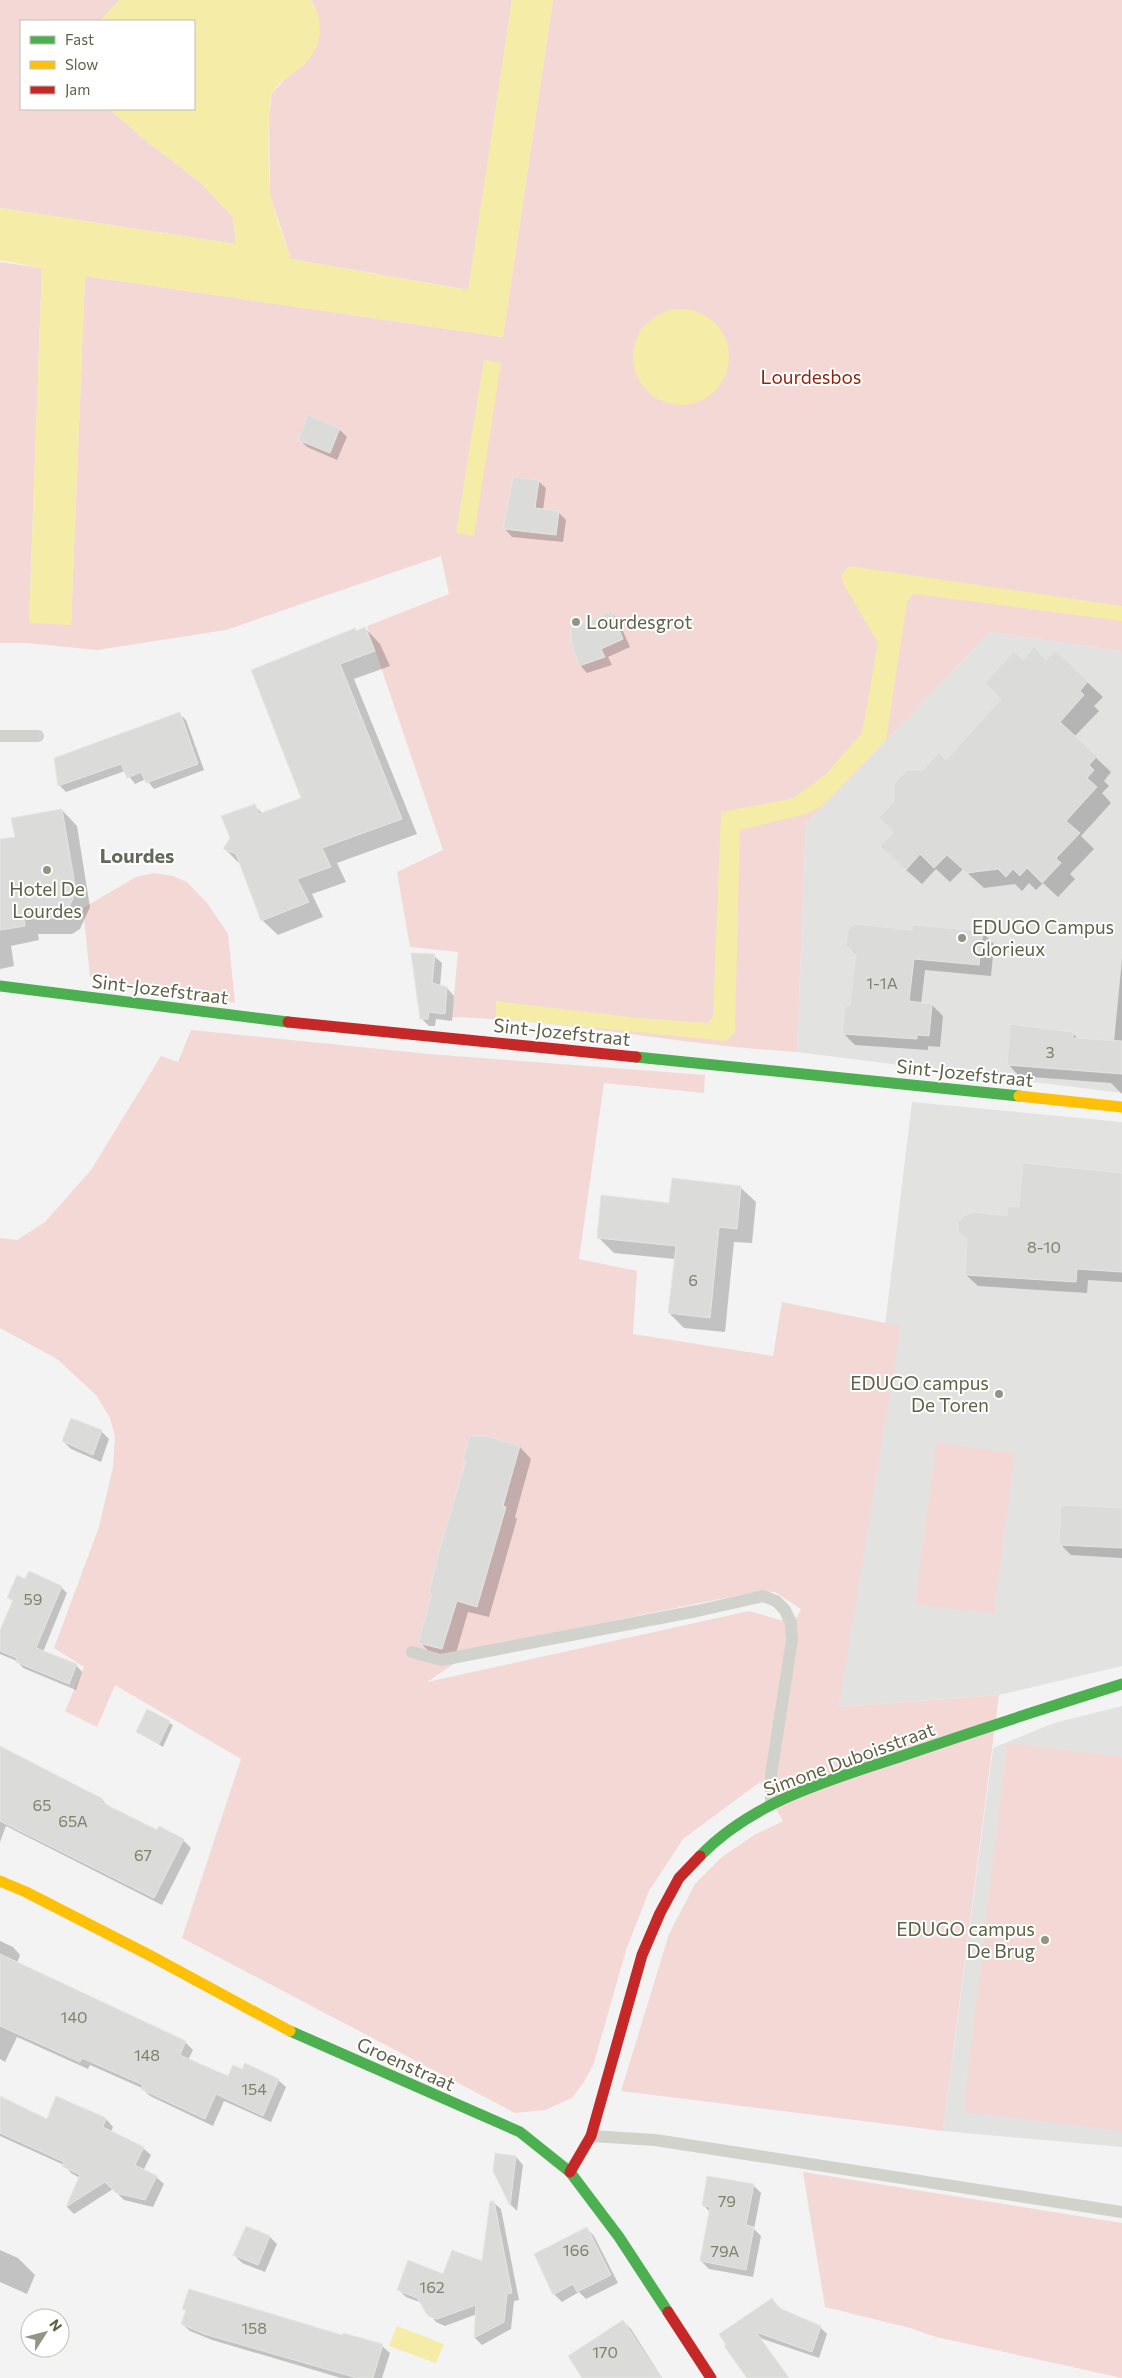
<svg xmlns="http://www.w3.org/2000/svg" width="1122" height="2378" font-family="Commissioner,sans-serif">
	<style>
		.education { fill: #e2e3e1 }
		.green { fill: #f4d8d6; fill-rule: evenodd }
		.water { fill: #f4eca7 }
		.shadow { fill: #0003 }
		.building { fill: #dbdcd9; stroke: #e5e6e4 }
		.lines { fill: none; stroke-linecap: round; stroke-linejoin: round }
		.lane { stroke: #d1d2cc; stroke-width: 12 }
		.fast { stroke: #4caf50; stroke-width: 11 }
		.slow { stroke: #ffc107; stroke-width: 11 }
		.jam { stroke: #c62828; stroke-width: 11 }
		.poi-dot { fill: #929583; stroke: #fff; stroke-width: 2 }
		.labels { text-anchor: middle; stroke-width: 4; stroke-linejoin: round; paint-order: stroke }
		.number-label { font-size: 16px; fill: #7e826d }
		.park-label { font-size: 19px; fill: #8d250e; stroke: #fff }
		.poi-label { font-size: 19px; fill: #5e6247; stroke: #fff; text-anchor: start }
		.street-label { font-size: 19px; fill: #5e6247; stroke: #fff }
		.neighbourhood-label { font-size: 20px; font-weight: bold; fill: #65685d; stroke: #fff }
	</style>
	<rect width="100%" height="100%" fill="#f3f3f3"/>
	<path class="education" d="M990 632 1122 651V1093L797 1052 806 824Z
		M912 1102 1122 1122V1666L999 1695 839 1707Z
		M1122 1706V2147L943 2131 993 1748 1054 1723Z"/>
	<path class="green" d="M0 0H120L100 21H21V109H109L149 143 201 183 233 217 236 244 0 208Z
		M310 0H512L469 290 291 259 270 195 269 115 272 93 287 77 305 64 314 4Z
		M553 0H1122V651L990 632 806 824 797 1052C681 1046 568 1020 452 1017L458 952 410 947 397 872 443 850 367 626 449 594 441 556 226 630 97 650 27 643H0V262L42 268 29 622 71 625 85 276 503 337Z
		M153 873 173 876 187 882 208 904 228 934 235 1003 90 977 83 908 136 877Z
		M191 1030 429 1054 705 1075 704 1093 604 1083 579 1259 637 1271 633 1334 773 1356 782 1302 901 1326 839 1707 999 1695 943 2131 621 2091 669 1934 695 1884 722 1857 754 1835 783 1821 760 1782 683 1839 649 1891 626 1950 594 2063 584 2082 572 2098 545 2110 515 2113 182 1938 241 1759 115 1685 97 1727 65 1711 84 1667 54 1648 99 1527 113 1467 115 1437 110 1418 96 1395 57 1359 0 1328V1238L17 1240 45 1222 91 1170 161 1056 178 1062ZM760 1591 775 1592 801 1609 797 1617 780 1620 749 1611 427 1682 477 1648Z
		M936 1443 1015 1453 994 1614 915 1604Z
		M1007 1743 1122 1757V2131L963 2112Z
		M803 2172 1122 2223V2378L936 2337 910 2328 825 2307Z"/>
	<path class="water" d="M120 0H310C326 19 322 49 303 65 294 74 278 81 272 93 267 104 268 184 271 197 276 218 284 239 291 259L468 290 512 0H553L503 337 85 276 71 625 29 623 42 268 0 260V208L236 244 233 217 201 183 149 143 109 109H194V21H100Z
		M633 357a48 48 0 1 1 96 0a48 48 0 1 1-96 0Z
		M484 360 501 363 474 536 456 533Z
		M849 566 1122 606V621L914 594 907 602 886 740 822 806 806 814 740 830 735 1032 726 1041 496 1018V1001L639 1018 707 1023 713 1017 721 812 794 798 826 774 862 733 878 643 845 587 841 575Z
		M397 2326 444 2344 436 2363 389 2346Z"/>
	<path class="shadow" d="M339 429 347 437 337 460 307 447 299 439Z
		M538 481 546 488 543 510 558 512 566 520 563 542 512 537 505 529Z
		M611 612 618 620 630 647 608 657 612 665 587 673 580 665Z
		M365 628 380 644 390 666 354 679 417 834 337 863 346 882 312 894 323 917 278 935 262 920 240 864 225 849 255 806 263 814 302 799 253 671 355 630 357 632Z
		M1055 652 1103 697 1094 706 1099 711 1074 737 1111 772 1104 781 1109 786 1102 793 1111 803 1081 836 1094 849 1070 874 1075 879 1058 897 1043 883 1036 890 1029 883 1022 891 1015 884 984 888 963 869 950 882 936 869 922 884 896 861 895 833 923 772 946 761 1003 699 1023 662 1047 661Z
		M180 714 186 720 204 770 154 789 146 779 135 784 125 771 66 792 60 786 55 759Z
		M62 810 77 826 90 907 80 929 72 934H38L39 940 11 946 14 966 0 969V841L16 838Z
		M913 932 983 933 994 944 991 976 925 970 921 1004 932 1005 943 1016 940 1047 928 1046V1050L855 1045 843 1033 851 1007 857 955 847 945Z
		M434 956 442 963 440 986 447 988 454 996 452 1021 436 1019 435 1026H429L421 1018Z
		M1122 959V1094L1111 1083 1019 1076 1008 1064 1072 1033 1079 1040 1114 1042Z
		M1122 1174V1282L1088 1280 1087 1293 978 1286 966 1275 1008 1217 1020 1209Z
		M740 1187 756 1202 752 1243 734 1242 725 1332 684 1328 669 1313 675 1259 614 1253 599 1238 670 1204Z
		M101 1431 109 1439 101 1462 71 1449 63 1441Z
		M520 1447 531 1459 515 1517 517 1519 489 1617 468 1612 454 1660 431 1654 420 1642 433 1596 430 1593 467 1462 464 1459Z
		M1122 1510V1558L1071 1555 1060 1544Z
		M26 1580 61 1587 67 1593 43 1652 76 1665 82 1672 76 1690 23 1668 17 1661 0 1654V1633L14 1602 8 1597Z
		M148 1711 173 1725 163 1747 137 1731Z
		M0 1747 102 1800 109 1807 158 1832 183 1840 191 1848 162 1905 6 1826 0 1842Z
		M0 1941 13 1947 20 1955 17 1963 185 2042 193 2050 188 2060 229 2077 278 2080 286 2087 271 2122 224 2101 213 2126 150 2096 142 2088 90 2065 88 2069 17 2037 5 2062 0 2059Z
		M0 2097 48 2120 57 2097 106 2119 113 2127 111 2132 143 2148 151 2155 143 2171 156 2177 164 2184 153 2207 124 2200 113 2189 74 2214 67 2207 80 2178 71 2173 64 2165 0 2136Z
		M516 2157 523 2165 517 2211 511 2205 494 2171Z
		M753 2185 761 2193 754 2229 761 2236 753 2277 709 2269 701 2261 710 2212 703 2205Z
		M493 2202 501 2209 519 2300 514 2301 511 2329 482 2345 475 2338 477 2314 445 2326 436 2322 422 2303 406 2297 399 2290 483 2263Z
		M586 2228 594 2236 618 2283 586 2299 579 2292 562 2302 554 2294Z
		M270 2237 277 2244 265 2272 242 2263 234 2255Z
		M0 2250 18 2258 35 2275 27 2294 0 2282Z
		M772 2299 782 2310 820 2327 827 2334 819 2358 760 2338 789 2378H747L726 2347Z
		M183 2309 343 2337 382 2346 390 2353 382 2378H341L212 2340 190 2331 182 2324 187 2312Z
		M623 2321 631 2329 662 2378H584Z"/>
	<path class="building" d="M308 415 340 428 330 453 298 440Z
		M513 477 539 480 535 508 559 511 556 535 503 529Z
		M611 611 623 639 601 649 605 657 579 666 571 642V628Z
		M365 627 375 651 340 664 402 819 322 848 331 867 297 879 309 902 261 921 236 854 223 849 230 838 221 816 255 804 259 814 301 798 251 670 355 628 356 631Z
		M1034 647 1046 660 1055 650 1088 681 1080 691 1084 695 1060 722 1097 756 1089 765 1094 770 1087 778 1097 787 1066 821 1080 833 1056 858 1061 863 1042 883 1027 868 1020 876 1013 869 1006 877 998 869 967 873 947 855 934 868 920 854 906 870 880 846 894 832 879 818 894 801V784L907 770H923L939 752 946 760 1001 699 985 683 1014 651 1023 660Z
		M180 712 198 764 146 783 141 772 127 778 121 764 58 786 54 758Z
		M62 809 76 891 68 910 61 918 24 919 25 926 0 930V839L15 837 11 818Z
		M855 924 912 930V925L983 931 979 965 914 959 909 1001 932 1004 929 1036 917 1035V1039L842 1034 845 1005H850L856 952 846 946 848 929Z
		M411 953 435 954 432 983 447 987 445 1014 429 1012 428 1019H420Z
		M1010 1024 1073 1032V1038L1122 1041V1074L1007 1065Z
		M1023 1163 1122 1173V1272L1077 1269 1076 1282 965 1275 967 1239 959 1233 958 1223 963 1216 975 1212 1007 1216 1008 1206 1019 1207Z
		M672 1178 741 1186 737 1229 719 1227 710 1318 668 1313 676 1246 597 1238 601 1195 669 1203Z
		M71 1418 102 1430 93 1455 62 1441Z
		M470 1436H486L520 1446 503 1506 506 1507 477 1607 457 1601 442 1649 418 1643 432 1594H429L438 1555 466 1460 463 1459Z
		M1061 1505 1122 1508V1548L1059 1545Z
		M29 1571 62 1586 36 1648 77 1664 69 1684 16 1662 17 1658 0 1651V1630L13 1600 7 1598 17 1575 25 1579Z
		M147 1709 170 1721 159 1744 136 1732Z
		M0 1746 103 1799 101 1802 157 1830 159 1826 184 1839 154 1898 0 1821Z
		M0 1954 186 2041 180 2055 228 2076 233 2065 242 2069 245 2063 279 2079 263 2116 216 2094 205 2119 141 2089 143 2085 82 2058 80 2062 0 2026Z
		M0 2096 47 2119 56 2096 106 2118 103 2127 144 2147 135 2165 157 2176 145 2200 116 2193 105 2182 66 2207 80 2175 62 2166 64 2162 0 2133Z
		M495 2153 516 2156 510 2206 493 2171Z
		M707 2176 754 2184 746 2225 754 2227 746 2270 700 2261 710 2207 702 2206Z
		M490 2201H494L512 2293 507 2294 504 2322 474 2338 476 2305 437 2319 428 2316 417 2298 397 2290 408 2260 443 2274 452 2250 482 2261Z
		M246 2226 270 2236 258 2265 233 2255Z
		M587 2227 611 2275 577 2292 573 2284 553 2295 534 2254Z
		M189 2289 342 2335 343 2333 383 2344 373 2378H357L204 2334 181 2324 186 2310 182 2309Z
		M772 2298 779 2308 821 2326 812 2352 756 2332 789 2378H747L724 2346 726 2345 719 2334Z
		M623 2320 661 2378H582L568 2356Z"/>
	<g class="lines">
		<path class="lane" d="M0 736H38
			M412 1652 441 1660 697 1611 763 1596 776 1601 785 1610 791 1623 792 1640 771 1775V1805
			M591 2136 655 2140 1122 2212"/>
		<path class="fast" d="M0 986 288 1022
			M636 1057 1019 1096
			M700 1856C754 1800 831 1780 902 1756 975 1731 1048 1707 1122 1684
			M290 2031 520 2132 570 2172 619 2237 668 2312"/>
		<path class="slow" d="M1019 1096 1122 1107
			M0 1881 26 1892 151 1956 290 2031"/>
		<path class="jam" d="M288 1022 636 1057
			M570 2172 591 2136 642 1955 660 1913 679 1878 700 1856
			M668 2312 711 2378"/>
	</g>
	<g class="poi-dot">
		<circle cx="576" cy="622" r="5"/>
		<circle cx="47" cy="870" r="5"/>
		<circle cx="962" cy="938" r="5"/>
		<circle cx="999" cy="1394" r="5"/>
		<circle cx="1045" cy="1940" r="5"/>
	</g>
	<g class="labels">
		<g class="number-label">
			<text x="882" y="989">1-1A</text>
			<text x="1050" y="1058">3</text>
			<text x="1044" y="1253">8-10</text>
			<text x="693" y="1286">6</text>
			<text x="33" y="1605">59</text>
			<text x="42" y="1811">65</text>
			<text x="73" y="1827">65A</text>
			<text x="143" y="1861">67</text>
			<text x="74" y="2023">140</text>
			<text x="147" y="2061">148</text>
			<text x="254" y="2095">154</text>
			<text x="727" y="2207">79</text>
			<text x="576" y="2256">166</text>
			<text x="725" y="2257">79A</text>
			<text x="432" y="2293">162</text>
			<text x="254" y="2334">158</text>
			<text x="605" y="2358">170</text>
		</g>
		<g class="park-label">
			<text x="811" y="384">Lourdesbos</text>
		</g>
		<g class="poi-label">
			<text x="586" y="629">Lourdesgrot</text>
			<text x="47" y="896" text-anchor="middle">Hotel De<tspan x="47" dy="22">Lourdes</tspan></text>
			<text x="972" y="934">EDUGO Campus<tspan x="972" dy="22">Glorieux</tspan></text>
			<text x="989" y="1390" text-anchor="end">EDUGO campus<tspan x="989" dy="22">De Toren</tspan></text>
			<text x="1035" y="1936" text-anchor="end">EDUGO campus<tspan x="1035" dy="22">De Brug</tspan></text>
		</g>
		<g class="street-label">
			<text transform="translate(160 989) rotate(7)" y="7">Sint-Jozefstraat</text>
			<text transform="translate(562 1032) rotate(6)" y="7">Sint-Jozefstraat</text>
			<text transform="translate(965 1073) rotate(6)" y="7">Sint-Jozefstraat</text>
			<text transform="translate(849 1759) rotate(-20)" y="7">Simone Duboisstraat</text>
			<text transform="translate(406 2064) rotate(24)" y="7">Groenstraat</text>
		</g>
		<g class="neighbourhood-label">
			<text x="137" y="863">Lourdes</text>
		</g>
	</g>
	<rect x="20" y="20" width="175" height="90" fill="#ffffff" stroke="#bfc0b5"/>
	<rect x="30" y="36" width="25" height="8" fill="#4caf50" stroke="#bfc0b5"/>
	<text x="65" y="45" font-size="15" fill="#5e6247">Fast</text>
	<rect x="30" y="61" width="25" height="8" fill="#ffc107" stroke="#bfc0b5"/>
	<text x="65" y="70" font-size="15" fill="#5e6247">Slow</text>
	<rect x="30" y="86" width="25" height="8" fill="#c62828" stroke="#bfc0b5"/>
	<text x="65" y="95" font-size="15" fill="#5e6247">Jam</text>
	<g transform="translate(45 2333) rotate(54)"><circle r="24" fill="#ffffff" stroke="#bfc0b5"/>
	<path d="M0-4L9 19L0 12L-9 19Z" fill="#929583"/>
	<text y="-8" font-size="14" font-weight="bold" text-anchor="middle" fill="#5e6247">N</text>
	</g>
</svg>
